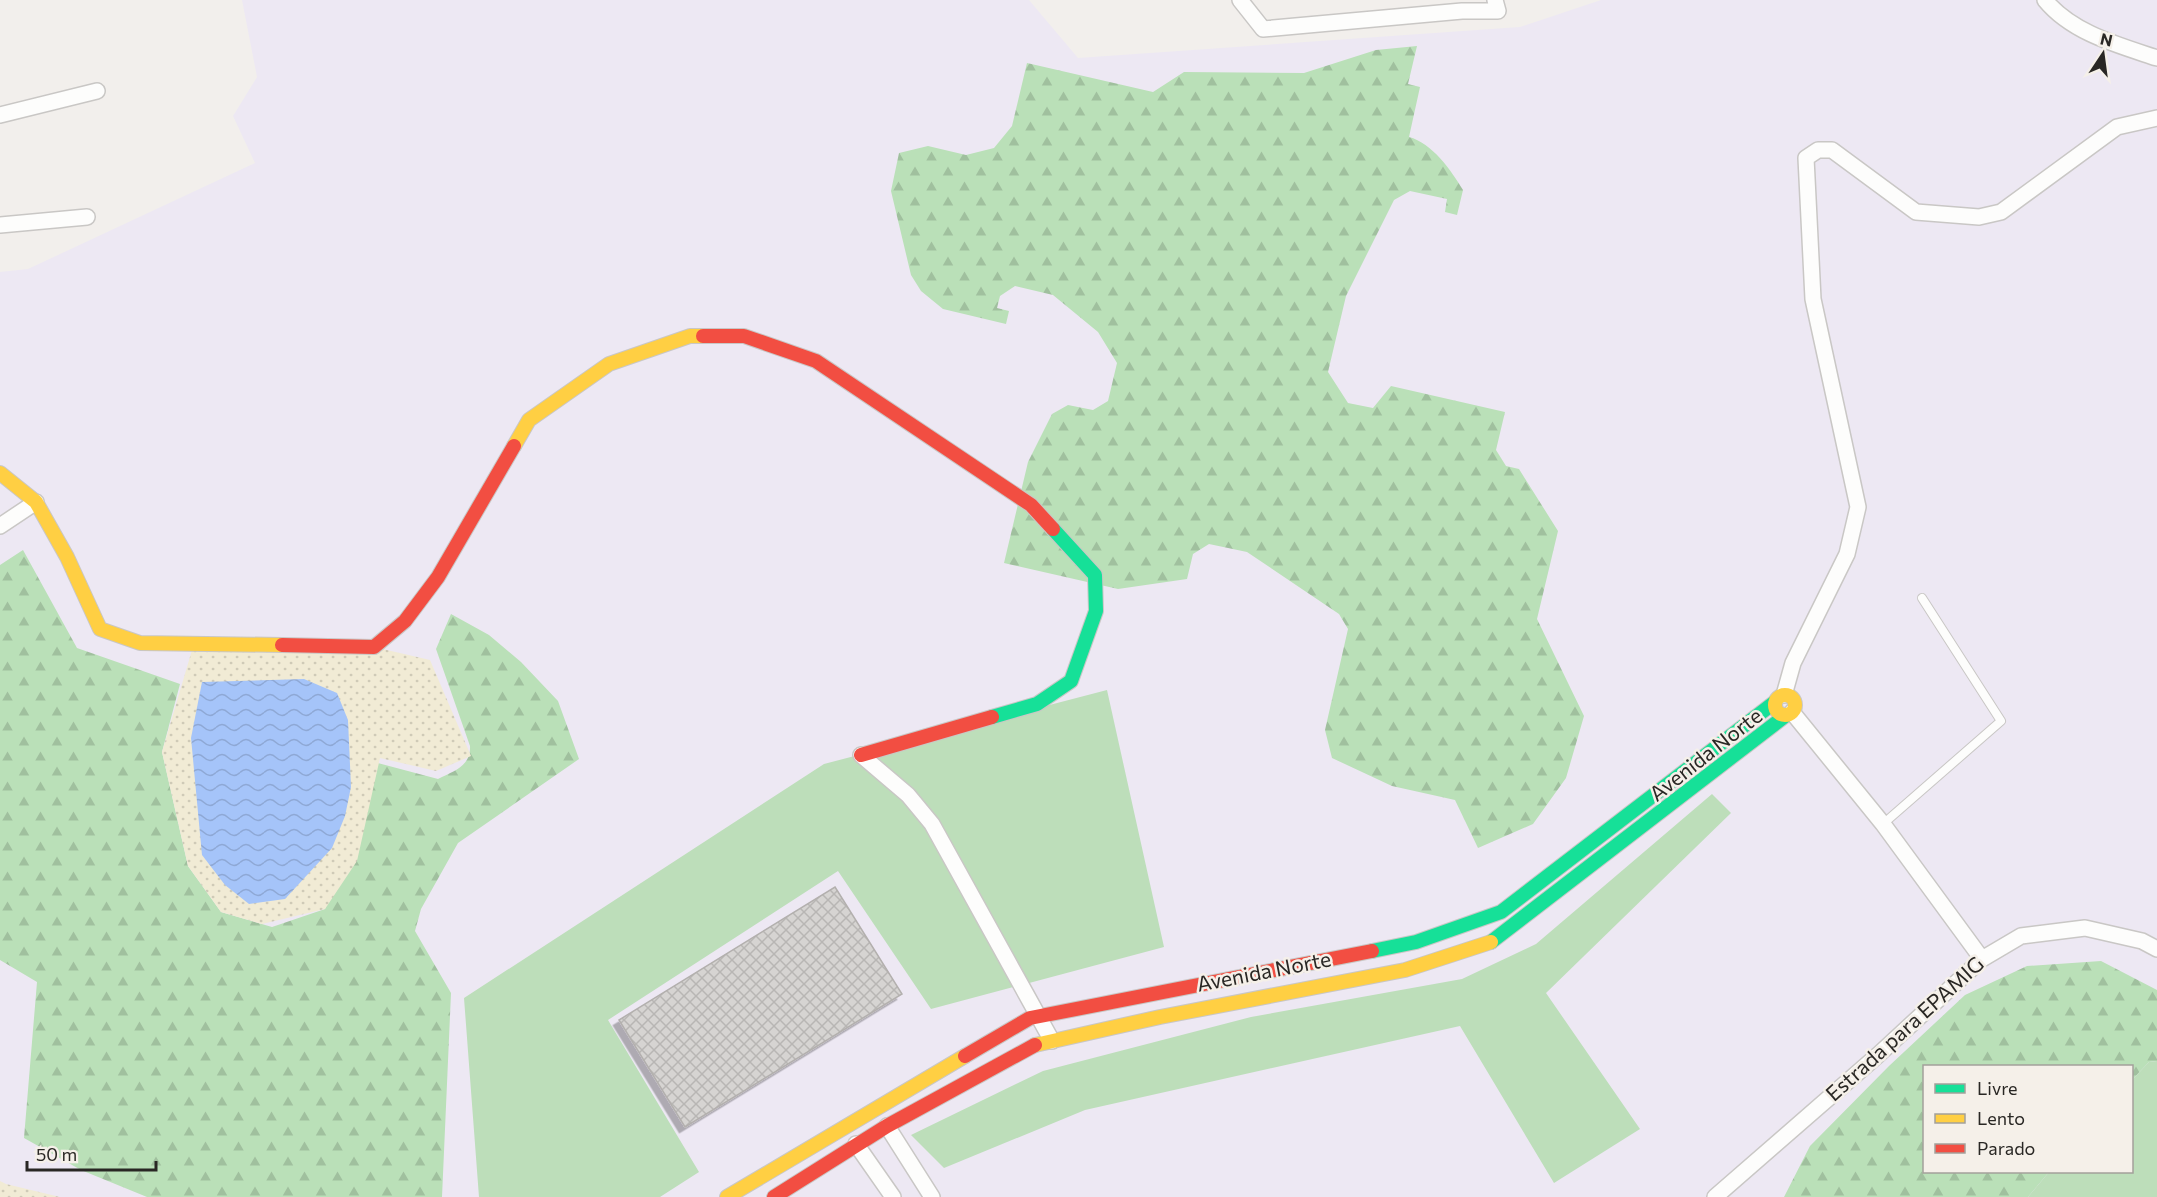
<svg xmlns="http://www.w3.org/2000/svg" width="2157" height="1197" font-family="Commissioner,sans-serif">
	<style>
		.education { fill: #ede8f3; fill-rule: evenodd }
		.forest { fill: url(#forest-firs) }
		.sand { fill: url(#sand-dots) }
		.park { fill: #bddeba }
		.water { fill: url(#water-waves) }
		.building { fill: url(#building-cross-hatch); stroke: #b3b0ae; stroke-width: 1.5; filter: url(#shadow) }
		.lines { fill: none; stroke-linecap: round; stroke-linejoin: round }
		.lane-casing { stroke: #c9c7c5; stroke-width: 10 }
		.street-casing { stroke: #c9c7c5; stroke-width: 18 }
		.fast-casing { stroke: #c9c7c5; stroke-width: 16 }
		.slow-casing { stroke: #c9c7c5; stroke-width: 16 }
		.jam-casing { stroke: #c9c7c5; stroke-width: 16 }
		.lane { stroke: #fdfdfc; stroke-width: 8 }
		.street { stroke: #fdfdfc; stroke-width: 15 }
		.fast { stroke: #16e098; stroke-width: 14 }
		.slow { stroke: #ffcf43; stroke-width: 14 }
		.jam { stroke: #f24e42; stroke-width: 14 }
		.labels { text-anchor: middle; stroke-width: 5; stroke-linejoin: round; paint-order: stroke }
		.street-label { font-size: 21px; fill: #292724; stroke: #f5f0e9 }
	</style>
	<defs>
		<pattern id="forest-firs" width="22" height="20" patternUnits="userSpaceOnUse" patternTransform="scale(1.5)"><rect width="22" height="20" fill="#bae0b8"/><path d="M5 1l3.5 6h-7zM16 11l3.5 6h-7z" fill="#a0c09e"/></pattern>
		<pattern id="sand-dots" width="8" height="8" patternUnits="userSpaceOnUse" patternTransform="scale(1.5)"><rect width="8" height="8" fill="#f1ebd5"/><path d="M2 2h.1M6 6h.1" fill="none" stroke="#cfcab7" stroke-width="1.8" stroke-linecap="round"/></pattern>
		<pattern id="water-waves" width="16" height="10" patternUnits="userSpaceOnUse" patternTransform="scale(1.5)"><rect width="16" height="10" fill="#a5c4f9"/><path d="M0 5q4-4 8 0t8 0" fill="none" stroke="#8ea8d5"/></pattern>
		<pattern id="building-cross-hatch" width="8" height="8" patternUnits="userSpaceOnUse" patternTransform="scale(1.5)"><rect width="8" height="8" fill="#d6d4d2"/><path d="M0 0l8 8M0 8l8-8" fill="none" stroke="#b8b6b4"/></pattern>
		<filter id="shadow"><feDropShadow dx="-5.5" dy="5.5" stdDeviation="0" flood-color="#0004"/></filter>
	</defs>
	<rect width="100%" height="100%" fill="#f2efec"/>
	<path class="education" d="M242 0H1029L1078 58 1520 27 1601 0H2157V1197H0V272L28 269 255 163 233 116 257 77ZM1924 1066H2132V1172H1924Z"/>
	<path class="forest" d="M1417 46 1408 84 1420 87 1409 137C1432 143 1451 170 1463 190L1457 215 1445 212 1447 199 1410 191 1394 200 1346 296 1328 372 1348 403 1373 408 1391 386 1505 412 1496 450 1506 466 1519 469 1558 531 1537 619 1584 716 1566 778 1533 824 1478 848 1455 800 1392 786 1332 758 1325 730 1348 629 1339 614 1247 552 1209 544 1193 554 1187 579 1118 589 1004 563 1028 462 1052 414 1068 405 1093 410 1108 401 1117 363 1098 332 1053 295 1015 286 1000 296 997 308 1009 311 1006 324 943 309 921 291 911 275 891 191 899 153 928 146 966 155 994 148 1012 126 1027 63 1153 92 1184 72 1304 73 1376 50Z
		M23 550 77 648 180 684 162 752 188 866 221 912 272 927 325 909 374 762 438 779C454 771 471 766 470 746L436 649 451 614 489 635 521 662 558 701 579 759 458 843 421 909 415 931 451 993 442 1197H147L81 1170 24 1138 37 982 0 960V565Z
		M2101 961 2157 990V1061L2149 1062 2132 1080V1066H1924V1172H2049L2028 1197H1784L1810 1146 1889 1066 1965 995 2027 966Z"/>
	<path class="sand" d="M374 647 430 660 471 756 436 771 380 758 357 861 325 909 262 924 221 912 188 866 162 752 192 650Z
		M0 1181 6 1184 60 1197H0Z"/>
	<path class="park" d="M1107 690 1164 947 931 1009 838 871 608 1020 699 1172 660 1197H479L464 998 824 764Z
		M1712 794 1731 813 1546 993 1640 1129 1554 1183 1460 1026 1085 1110 944 1168 911 1135 1043 1071 1251 1017 1462 979 1536 944Z
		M2157 1061V1197H2028L2049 1172H2132V1080L2149 1062Z"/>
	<path class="water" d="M304 679 337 693 348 720 351 787 345 816 332 848 285 899 249 904 225 885 202 855 191 738 202 682Z"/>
	<path class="building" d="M835 887 902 994 685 1127 619 1020Z"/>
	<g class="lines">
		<defs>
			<path id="lane" d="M1883 824 2001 721 1922 598"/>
			<path id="street" d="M1240 0 1263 29 1462 11H1498L1495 0
				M2045 0C2072 33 2118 45 2157 58
				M0 115 97 91
				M0 225 87 217
				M0 526 36 502
				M1784 695 1793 663 1847 554 1858 507 1813 299 1806 158 1818 150H1832L1916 212 1979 217 2001 212 2117 127 2157 118
				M1792 712 1883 824 1982 959
				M861 755 908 795 932 824 1052 1041
				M887 1126 932 1197
				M856 1144 893 1197
				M1715 1197 1878 1055 1982 959 2021 936 2085 928 2142 941 2157 949"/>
			<path id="fast" d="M992 717 1037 704 1071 681 1096 611 1095 575 1053 529
				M1491 942 1785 716
				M1372 951 1416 942 1501 912 1775 702"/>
			<path id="slow" d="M514 446 529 420 609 364 690 336H703
				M0 473 36 502 67 557 100 629 140 643 282 645
				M1775 705a10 10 0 1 1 20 0a10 10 0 1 1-20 0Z
				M1035 1045 1160 1017 1405 970 1491 942
				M727 1197 965 1056"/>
			<path id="jam" d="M703 336H744L816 361 1031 505 1053 529
				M282 645 374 647 405 621 438 577 514 446
				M861 755 992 717
				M965 1056 1030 1018 1372 951
				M774 1197 887 1126 1035 1045"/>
		</defs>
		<use href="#lane" class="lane-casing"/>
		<use href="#street" class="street-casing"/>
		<use href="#fast" class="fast-casing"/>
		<use href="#slow" class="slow-casing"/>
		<use href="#jam" class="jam-casing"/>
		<use href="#lane" class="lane"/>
		<use href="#street" class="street"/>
		<use href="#fast" class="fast"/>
		<use href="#slow" class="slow"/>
		<use href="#jam" class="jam"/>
	</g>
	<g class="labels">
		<g class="street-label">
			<text transform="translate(1706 755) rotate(-38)" y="7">Avenida Norte</text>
			<text transform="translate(1264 972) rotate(-11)" y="7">Avenida Norte</text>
			<text transform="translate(1905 1029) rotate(-42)" y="7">Estrada para EPAMIG</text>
		</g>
	</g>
	<rect x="1923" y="1065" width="210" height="108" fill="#f5f0e9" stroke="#a3a09a" stroke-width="1.5"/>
	<rect x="1935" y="1084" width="30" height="9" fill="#16e098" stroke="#a3a09a" stroke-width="1.5"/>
	<text x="1977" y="1095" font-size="18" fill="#292724">Livre</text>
	<rect x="1935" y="1114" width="30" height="9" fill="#ffcf43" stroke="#a3a09a" stroke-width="1.5"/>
	<text x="1977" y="1125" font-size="18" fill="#292724">Lento</text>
	<rect x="1935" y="1144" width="30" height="9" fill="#f24e42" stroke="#a3a09a" stroke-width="1.5"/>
	<text x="1977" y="1155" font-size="18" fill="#292724">Parado</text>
	<g transform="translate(2103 54) rotate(13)" stroke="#f5f0e9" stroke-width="4.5" paint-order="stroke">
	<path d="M0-4.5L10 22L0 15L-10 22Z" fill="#292724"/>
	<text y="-9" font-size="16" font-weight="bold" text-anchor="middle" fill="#292724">N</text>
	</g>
	<path d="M27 1161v9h129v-9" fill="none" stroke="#292724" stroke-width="3"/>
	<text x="36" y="1161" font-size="18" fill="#292724" stroke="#f5f0e9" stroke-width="4.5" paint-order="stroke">50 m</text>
</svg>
